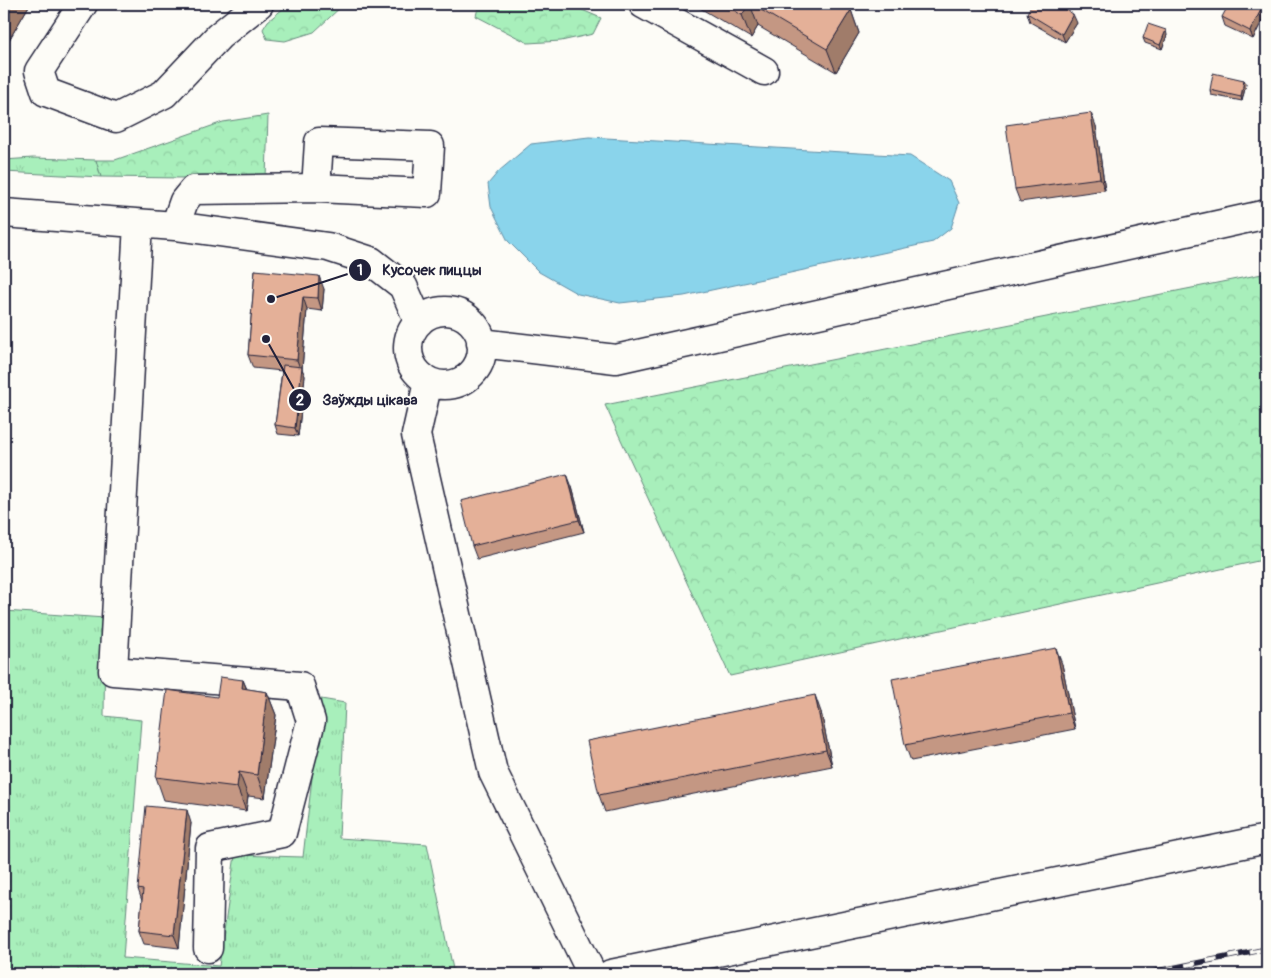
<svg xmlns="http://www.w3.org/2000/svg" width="1271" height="978" font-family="Pangolin,sans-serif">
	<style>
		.grass { fill: url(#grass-tufts); stroke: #65887b }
		.forest { fill: url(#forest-crowns); stroke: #65887b }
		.water { fill: #8ad4eb; stroke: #608da5 }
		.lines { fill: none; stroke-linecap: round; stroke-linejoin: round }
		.minor-casing { stroke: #22223b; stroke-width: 31 }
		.minor { stroke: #fdfcf7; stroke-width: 28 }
		.rail-casing { stroke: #22223b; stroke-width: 5.5 }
		.rail { stroke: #fdfcf7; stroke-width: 4; stroke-dasharray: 11; stroke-linecap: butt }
		.wall { fill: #c49783; stroke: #22223b }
		.shaded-wall { fill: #a07b6a; stroke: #22223b }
		.building { fill: #e4b098; stroke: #22223b }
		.leader { fill: none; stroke: #22223b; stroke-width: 2 }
		.callout-dot { fill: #22223b; stroke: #fdfcf7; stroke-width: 2 }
		.mark-label { font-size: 15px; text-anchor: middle; font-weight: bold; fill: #fff }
		.callout-label { font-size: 15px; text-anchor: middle; font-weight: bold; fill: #22223b; stroke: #fdfcf7; stroke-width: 4; stroke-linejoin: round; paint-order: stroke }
	</style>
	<defs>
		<pattern id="grass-tufts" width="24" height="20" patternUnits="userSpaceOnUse" patternTransform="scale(1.25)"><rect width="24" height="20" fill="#a8efbb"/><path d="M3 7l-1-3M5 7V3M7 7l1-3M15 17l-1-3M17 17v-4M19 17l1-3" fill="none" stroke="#90cda2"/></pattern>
		<pattern id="forest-crowns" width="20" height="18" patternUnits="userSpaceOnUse" patternTransform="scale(1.25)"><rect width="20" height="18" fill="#a8efbb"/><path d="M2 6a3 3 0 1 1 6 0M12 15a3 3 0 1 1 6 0" fill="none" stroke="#90cda2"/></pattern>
	</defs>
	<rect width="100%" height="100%" fill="#fdfcf7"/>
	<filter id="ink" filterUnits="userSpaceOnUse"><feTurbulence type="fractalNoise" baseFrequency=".02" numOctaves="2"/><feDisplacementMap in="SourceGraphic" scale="10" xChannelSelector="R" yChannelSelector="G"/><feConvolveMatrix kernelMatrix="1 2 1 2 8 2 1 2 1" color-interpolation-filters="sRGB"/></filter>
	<g filter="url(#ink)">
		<path class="grass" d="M33 158 96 160 101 177 4 172V160Z
			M4 611 105 618 104 716 141 720 123 958 219 966 235 855 303 857 321 699 345 703 339 838 427 844 454 974H4Z"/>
		<path class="forest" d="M289 4H344L314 32 285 41 267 39 263 29 268 21Z
			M479 4H568L601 18 593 34 561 41 528 43 476 16Z
			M268 115 266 179 101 177 96 160H115L223 122Z
			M1267 273V559L730 676 605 405Z"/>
		<path class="water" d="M589 137 910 156 949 181 959 203 951 228 933 242 684 296 620 303 578 294 539 272 508 241 491 207 488 184 499 171 531 144Z"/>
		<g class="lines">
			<defs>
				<path id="minor" d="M83 4 39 71 46 92 116 118 164 94 219 36 259 4
					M643 4 764 71
					M4 213 175 226 328 247 371 261 403 286 419 322
					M138 224 113 671 300 686 311 721 282 833 210 848 208 948
					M175 226 184 201 193 190 316 188 427 193 430 146 319 142 316 188
					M408 348a37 37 0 1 1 74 0a37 37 0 1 1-74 0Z
					M481 343 616 359 1267 214
					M428 382 416 435 493 772 592 974
					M611 974 1267 839"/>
			</defs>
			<use href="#minor" class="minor-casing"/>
			<use href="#minor" class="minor"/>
			<defs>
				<path id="rail" d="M1142 974 1267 949"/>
			</defs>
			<use href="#rail" class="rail-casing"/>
			<use href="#rail" class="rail"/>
		</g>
		<path class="wall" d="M4 4H30L9 40 4 37Z
			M693 4H841L851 10 859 33 836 72 758 26 751 38Z
			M1267 4V11L1253 39 1225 26 1222 17Z
			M1027 13 1077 23 1065 42 1030 22Z
			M1167 35 1162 49 1145 43 1143 38Z
			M1267 63V81L1263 79 1261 75Z
			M1244 80 1246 84 1242 101 1211 95 1210 90Z
			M1096 126 1105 190 1020 202 1015 189Z
			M255 270 324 289 322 311 307 309 302 369 305 376 298 436 278 434 275 425 282 371 253 368 248 355Z
			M572 487 584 532 477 559 472 546Z
			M1062 664 1075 729 911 761 905 745Z
			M243 680 247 689 267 692 276 715 265 798 248 796 246 811 164 800 156 777 217 697Z
			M821 712 832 766 605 812 599 795Z
			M191 823 179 948 144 944 139 931 142 901 138 889Z"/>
		<path class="shaded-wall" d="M4 4H30L9 40 4 25Z
			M749 4H750L758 26 751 38 742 15Z
			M1264 4H1267V11L1253 39 1250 31Z
			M851 10 859 33 836 72 827 49Z
			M1073 14 1077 23 1065 42 1062 34Z
			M1166 30 1167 35 1162 49 1160 45Z
			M1244 80 1246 84 1242 101 1241 97Z
			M1091 113 1096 126 1105 190 1100 178Z
			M319 276 324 289 322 311 318 298Z
			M303 297 307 309 302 369 305 376 298 436 295 428 301 371 297 360Z
			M567 474 572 487 584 532 579 520Z
			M1056 648 1062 664 1075 729 1069 713Z
			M243 680 252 703 242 688Z
			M267 692 276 715 265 798 257 775Z
			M815 695 821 712 832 766 826 750Z
			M239 772 248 796 246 811 237 787Z
			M187 810 191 823 179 948 174 935Z"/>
		<path class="building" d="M723 4H749L742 15Z
			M751 4H841L851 10 827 49Z
			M1032 4H1057L1073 14 1062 34 1027 13Z
			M1229 4H1264L1250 31 1222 17Z
			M1148 24 1166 30 1160 45 1143 38Z
			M1267 63V78L1261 75Z
			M1213 73 1244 80 1241 97 1210 90Z
			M1091 113 1100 178 1015 189 1006 125Z
			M255 270 319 276 318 298 303 297 297 360 248 355Z
			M283 365 302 367 295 428 275 425Z
			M567 474 579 520 472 546 461 501Z
			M1056 648 1069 713 905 745 892 679Z
			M220 677 243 680 242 688 267 692 257 775 239 772 237 787 156 777 167 690 217 697Z
			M815 695 826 750 599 795 587 741Z
			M146 806 187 810 174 935 139 931 143 890 138 889Z"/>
	</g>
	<path class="leader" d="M271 299L360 270M266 339L300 400"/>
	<g class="callout-dot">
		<circle cx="271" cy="299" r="5"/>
		<circle cx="266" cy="339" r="5"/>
		<circle cx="360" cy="270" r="12"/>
		<circle cx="300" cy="400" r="12"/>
	</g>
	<g class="mark-label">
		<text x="360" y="275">1</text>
		<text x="300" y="405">2</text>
	</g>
	<g class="callout-label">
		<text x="432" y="275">Кусочек пиццы</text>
		<text x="370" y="405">Заўжды цікава</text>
	</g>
	<rect width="1271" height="978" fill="none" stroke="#fdfcf7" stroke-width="20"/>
	<rect x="10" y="10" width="1251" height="958" fill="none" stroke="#22223b" stroke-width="2" filter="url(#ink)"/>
</svg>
